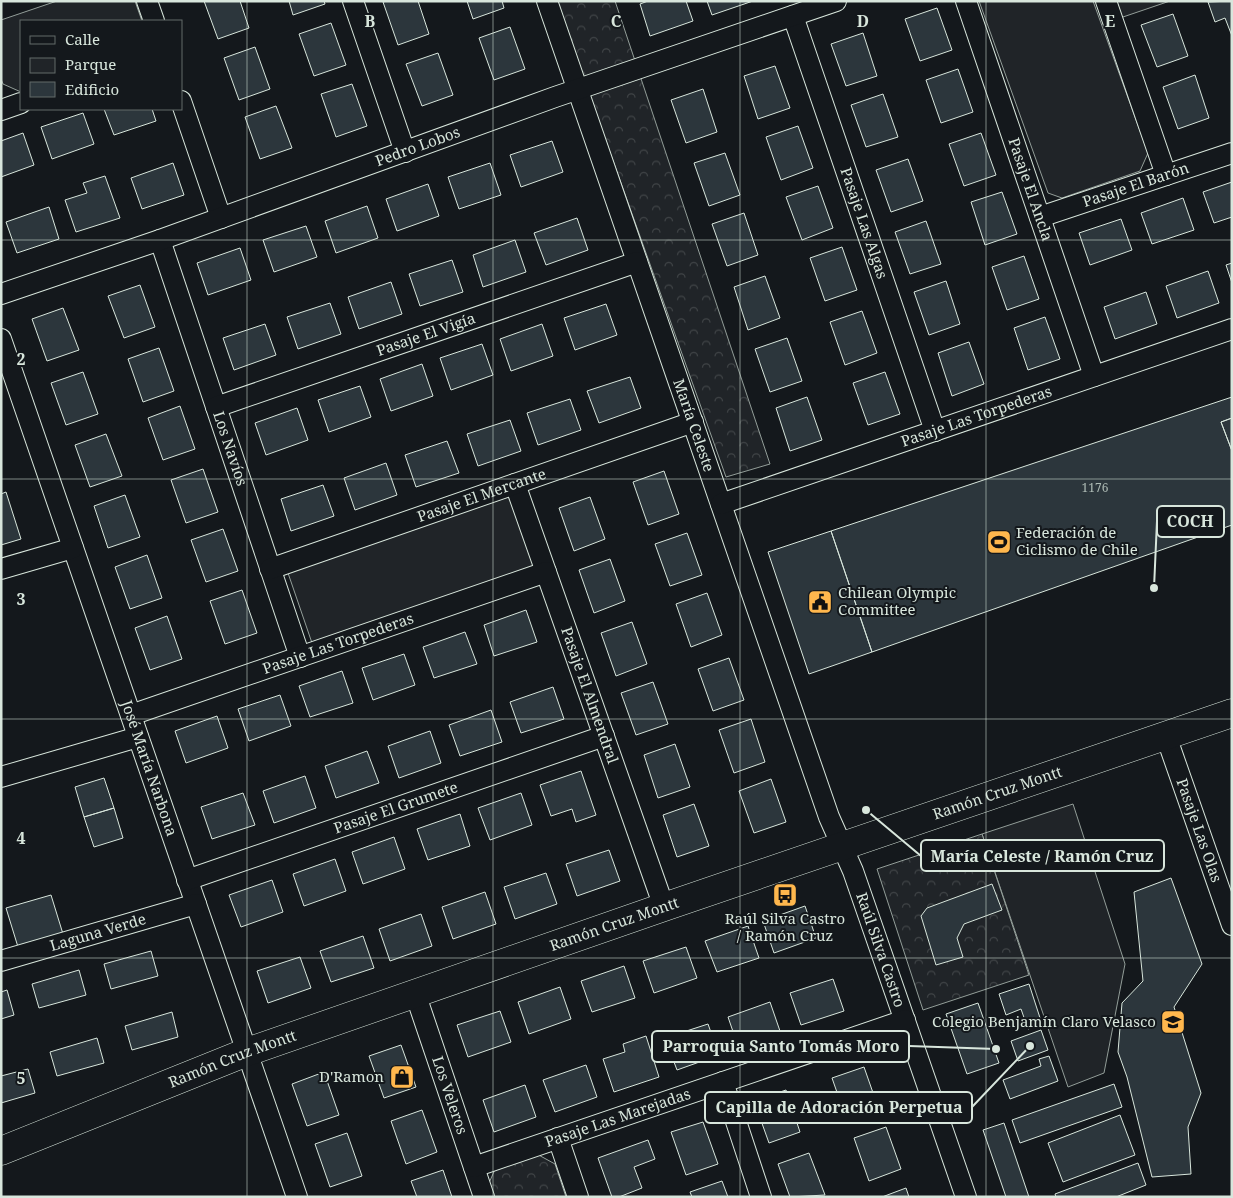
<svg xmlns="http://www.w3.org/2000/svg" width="1233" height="1198" font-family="'Noto Serif',serif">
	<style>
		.green { fill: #202428; stroke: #939e99 }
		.forest { fill: url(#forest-crowns); stroke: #939e99 }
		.building { fill: #2c363c; stroke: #d8e6dc }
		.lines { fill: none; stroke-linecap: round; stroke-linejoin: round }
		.street-casing { stroke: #d8e6dc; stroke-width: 22 }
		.secondary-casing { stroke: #d8e6dc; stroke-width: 29 }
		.street { stroke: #14181c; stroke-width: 20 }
		.secondary { stroke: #14181c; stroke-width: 28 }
		.grid { fill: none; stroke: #d8e6dc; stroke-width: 1; stroke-opacity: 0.55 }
		.labels { text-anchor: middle; stroke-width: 4; stroke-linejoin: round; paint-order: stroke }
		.number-label { font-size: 12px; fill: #adbab4 }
		.street-label { font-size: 15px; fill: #d8e6dc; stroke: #14181c }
		.poi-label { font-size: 15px; fill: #d8e6dc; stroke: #14181c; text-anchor: start }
		.grid-label { font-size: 16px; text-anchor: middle; font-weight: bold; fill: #d8e6dc; stroke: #14181c; stroke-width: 4; stroke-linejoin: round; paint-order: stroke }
		.leader { fill: none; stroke: #d8e6dc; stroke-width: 2 }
		.callout-dot { fill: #d8e6dc; stroke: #14181c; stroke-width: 2 }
		.callout { fill: #14181c; stroke: #d8e6dc; stroke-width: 2 }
		.callout-label { font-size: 16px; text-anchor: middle; font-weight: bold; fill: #d8e6dc }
	</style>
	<defs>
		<pattern id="forest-crowns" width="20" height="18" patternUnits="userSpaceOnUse" patternTransform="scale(1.25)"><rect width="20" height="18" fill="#202428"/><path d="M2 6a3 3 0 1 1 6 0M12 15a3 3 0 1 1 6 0" fill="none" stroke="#404447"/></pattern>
	</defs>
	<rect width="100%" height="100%" fill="#14181c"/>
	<path class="green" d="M57 1H135L142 21H21V92L3 84 1 79V20Z
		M979 1H1093L1148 153 1140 171 1062 198 1048 193Z
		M1115 1H1170L1120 18Z
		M510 496 534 566 312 643 288 573Z
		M1073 804 1125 964 1104 1073 1068 1087 982 834Z"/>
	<path class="forest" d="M556 1H615L770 464 726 477Z
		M982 834 1029 975 923 1010 877 869Z
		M535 1153 555 1164 566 1197H493L489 1183 496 1167Z"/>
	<path class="building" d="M204 1H240L249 28 218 39Z
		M289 1H324L325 4 293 15Z
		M387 1H418L429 34 398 45 383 2Z
		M467 1H502L504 8 473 19Z
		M648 1H686L693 21 650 36 640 4Z
		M707 1H753L712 15Z
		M1232 1V36L1225 18 1215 22 1208 2Z
		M937 8 952 50 920 61 905 19Z
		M1173 14 1188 56 1157 67 1141 25Z
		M331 23 346 65 314 76 299 34Z
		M510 27 525 69 494 80 479 38Z
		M863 33 877 76 846 86 831 44Z
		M255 47 270 89 239 100 224 58Z
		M438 53 453 95 422 106 406 64Z
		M775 66 790 108 758 119 744 76Z
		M958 69 973 112 941 123 926 80Z
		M1195 75 1209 118 1178 129 1163 87Z
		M352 84 367 126 336 137 321 94Z
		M703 89 717 132 686 143 671 100Z
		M883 94 898 137 866 147 851 105Z
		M276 106 292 148 260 159 245 117Z
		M104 109H152L156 121 114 135Z
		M83 113 94 144 52 159 41 127Z
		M798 126 813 168 781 180 766 137Z
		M23 133 34 165 1 177V141Z
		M981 133 996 175 964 186 949 144Z
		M552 141 563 172 521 187 510 155Z
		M725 153 740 195 709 206 694 163Z
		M908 159 923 201 891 212 876 170Z
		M173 163 184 195 142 209 131 178Z
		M490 163 501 195 459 209 448 177Z
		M105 176 120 218 76 232 65 200 87 193 83 183Z
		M1232 182V217L1214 223 1203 192Z
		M428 184 439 216 397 231 386 199Z
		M818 186 833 228 802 240 786 197Z
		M1002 192 1017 234 985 245 971 202Z
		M1183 198 1194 230 1152 244 1141 213Z
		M367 206 378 238 336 253 325 221Z
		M49 207 59 239 17 253 6 222Z
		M744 213 758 255 727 266 712 224Z
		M577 218 588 250 546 265 534 233Z
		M1121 219 1132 250 1090 265 1079 233Z
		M926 221 941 264 910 274 895 232Z
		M306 226 317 257 274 272 263 240Z
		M515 240 526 272 483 287 473 255Z
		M842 247 857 290 825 301 810 258Z
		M240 248 251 280 208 295 197 263Z
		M1024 256 1039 299 1007 310 992 267Z
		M452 260 463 292 420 306 409 274Z
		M1232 263V283L1226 265Z
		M1208 271 1219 303 1177 318 1166 286Z
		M765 276 780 318 748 330 734 287Z
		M946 281 960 324 929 335 914 292Z
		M391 282 402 314 359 329 348 297Z
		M140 285 155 327 124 338 108 296Z
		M1146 292 1157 324 1115 339 1104 307Z
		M330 303 341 334 298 349 287 317Z
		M606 304 617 335 575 350 564 318Z
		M63 308 79 350 47 361 32 319Z
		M862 311 877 353 845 365 830 322Z
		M1045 317 1060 359 1028 370 1014 328Z
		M265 324 276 355 234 370 223 338Z
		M542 324 553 356 511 371 500 339Z
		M787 338 802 381 770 392 755 349Z
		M969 342 984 384 952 396 938 353Z
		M482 344 493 375 451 390 440 358Z
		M159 348 174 391 143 402 128 359Z
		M422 364 433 396 391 411 380 379Z
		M83 372 98 414 66 425 51 383Z
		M885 372 900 414 868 425 853 383Z
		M630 377 641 408 599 423 587 391Z
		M360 386 371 417 329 432 318 400Z
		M807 397 822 440 790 451 776 408Z
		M1232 397V418L1221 422 1232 451V525L872 652 831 531Z
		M570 399 581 430 538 445 527 413Z
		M180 406 195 449 163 460 148 418Z
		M297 408 308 440 266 455 255 423Z
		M1232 418V451L1221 422Z
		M510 420 521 451 478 466 467 434Z
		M106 434 122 476 90 487 75 445Z
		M447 441 459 473 416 487 405 455Z
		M386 463 397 495 355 510 344 478Z
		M203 469 218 512 186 523 171 480Z
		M664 471 679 514 648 525 633 482Z
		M323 485 334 516 291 531 281 499Z
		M6 492 21 539 1 545V494Z
		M125 495 140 537 108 548 94 506Z
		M590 497 605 539 574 551 559 508Z
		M223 529 238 571 206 582 191 540Z
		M831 531 872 652 809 674 768 552Z
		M687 533 702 575 670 586 655 544Z
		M147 555 162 598 130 609 115 567Z
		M610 559 625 601 594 613 579 570Z
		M242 590 257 633 225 644 210 601Z
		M707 593 722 635 691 647 676 604Z
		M526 610 537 642 494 656 484 625Z
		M167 616 182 659 150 670 135 628Z
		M632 622 647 664 616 676 601 633Z
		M465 632 477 664 434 678 423 647Z
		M404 654 415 685 373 700 362 668Z
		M729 658 744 700 713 711 698 669Z
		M342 671 353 703 310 717 299 686Z
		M653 682 668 724 636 735 621 693Z
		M553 687 564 719 521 733 510 702Z
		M280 695 291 726 249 741 238 709Z
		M491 710 502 742 460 756 449 725Z
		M217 716 228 748 186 763 175 731Z
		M751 719 765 762 734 773 719 730Z
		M430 731 441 763 399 778 388 746Z
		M675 744 690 787 658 798 644 755Z
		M367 751 379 783 336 798 325 766Z
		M581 771 596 815 576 822 572 809 551 816 540 785Z
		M305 776 316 808 274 823 263 791Z
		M104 778 114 808 84 817 75 787Z
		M771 779 786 822 754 833 739 791Z
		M243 793 255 825 212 839 201 807Z
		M521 793 532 825 490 840 478 808Z
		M694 804 709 846 677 857 663 815Z
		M114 808 123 838 94 847 84 817Z
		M460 814 470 846 428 860 417 829Z
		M394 837 405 869 363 884 352 852Z
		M609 850 620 881 577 896 566 864Z
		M335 859 346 891 304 906 293 874Z
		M546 873 557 904 515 919 504 887Z
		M1171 878 1202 964 1174 1007 1201 1093 1188 1127 1191 1174 1152 1177 1127 1077 1118 1052 1122 1003 1143 981 1134 892Z
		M272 880 283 912 241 927 229 895Z
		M992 884 1002 910 964 924 957 938 963 957 936 965 921 916 927 908Z
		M485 892 496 924 453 939 442 907Z
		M51 895 63 934 18 947 6 908Z
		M805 906 816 938 774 953 763 921Z
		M421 914 432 946 390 961 379 929Z
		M748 926 759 958 717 972 705 941Z
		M363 936 374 968 331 982 320 951Z
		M686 947 697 978 654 993 643 961Z
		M151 951 158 976 111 989 104 964Z
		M300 957 311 988 268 1003 257 971Z
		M624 966 635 998 592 1012 581 981Z
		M79 970 86 995 39 1008 32 984Z
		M833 979 844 1011 801 1025 790 993Z
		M1029 984 1042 1024 1028 1029 1021 1009 1006 1015 999 994Z
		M560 987 571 1019 529 1034 518 1002Z
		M7 990 14 1015 1 1019V992Z
		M770 1002 781 1034 739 1049 728 1017Z
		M978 1003 999 1063 967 1074 946 1014Z
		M500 1011 511 1042 468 1057 457 1025Z
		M172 1012 178 1037 132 1050 125 1026Z
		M708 1024 719 1055 677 1070 665 1038Z
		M1041 1030 1048 1050 1018 1061 1011 1041Z
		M646 1036 659 1077 614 1092 603 1059 625 1052 623 1044Z
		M97 1038 104 1063 57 1076 50 1052Z
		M401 1045 416 1087 384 1098 369 1056Z
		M1049 1056 1058 1081 1010 1099 1003 1080 1041 1066 1039 1059Z
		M586 1065 597 1097 555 1112 543 1080Z
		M864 1067 879 1110 847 1121 832 1078Z
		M28 1069 35 1093 1 1103V1076Z
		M324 1072 339 1115 307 1126 292 1084Z
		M1114 1084 1122 1107 1020 1143 1012 1120Z
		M525 1085 536 1117 494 1132 483 1100Z
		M786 1090 800 1132 769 1143 754 1101Z
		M422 1110 437 1152 406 1164 391 1121Z
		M1120 1115 1135 1155 1063 1182 1048 1143Z
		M703 1122 718 1164 686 1175 671 1132Z
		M1004 1123 1029 1197H1006L983 1130Z
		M886 1127 901 1169 869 1181 854 1138Z
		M347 1133 362 1176 330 1187 315 1144Z
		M648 1140 655 1159 634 1167 642 1188 619 1197H612L598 1158Z
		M809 1153 825 1195 790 1197 778 1164Z
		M1138 1163 1146 1185 1116 1197H1056L1055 1194Z
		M443 1170 452 1197H417L411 1181Z
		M722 1181 728 1197H692L690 1192Z
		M906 1188 909 1197H882Z"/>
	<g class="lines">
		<defs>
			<g id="street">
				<path d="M147 1 154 21"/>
				<path d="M353 1 405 152"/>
				<path id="s1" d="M547 1 829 817 853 871 966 1197"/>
				<path id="s2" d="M966 1 1094 376"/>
				<path d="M1106 1 1166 175"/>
				<path id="s3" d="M793 16 935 431"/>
				<path d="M181 101 221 218"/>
				<path d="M1 110 21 103"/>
				<path id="s4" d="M1040 217 1232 153"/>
				<path id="s5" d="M160 240 300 657"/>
				<path id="s6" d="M1 294 160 240 555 97 836 1"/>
				<path id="s7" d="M1 339 297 1197"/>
				<path id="s8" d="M216 407 637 262"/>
				<path id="s9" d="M515 484 664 907"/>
				<path id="s10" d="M721 504 1232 329"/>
				<path d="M1 569 73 548"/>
				<path id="s11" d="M270 569 693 422"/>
				<path id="s12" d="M131 715 546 572"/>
				<path id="s13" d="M1166 736 1232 925"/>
				<path d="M1 777 138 737"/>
				<path id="s14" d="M187 880 604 736"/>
				<path id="s15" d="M1 961 196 904"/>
				<path id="s16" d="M415 993 484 1197"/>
				<path d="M723 1082 761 1197"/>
				<path d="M558 1138 578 1197"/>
				<path id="s17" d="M474 1167 905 1020"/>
			</g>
			<g id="secondary">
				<path id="s18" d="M1 1151 247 1052 664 907 1232 713"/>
			</g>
		</defs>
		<use href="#street" class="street-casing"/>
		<use href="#secondary" class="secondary-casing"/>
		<use href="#street" class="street"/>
		<use href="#secondary" class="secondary"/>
	</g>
	<path class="grid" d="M247 1V1197M493 1V1197M740 1V1197M986 1V1197M1 240H1232M1 479H1232M1 719H1232M1 958H1232"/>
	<defs>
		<symbol id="stadium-square" viewBox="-11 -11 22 22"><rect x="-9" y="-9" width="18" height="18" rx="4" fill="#ffb74d" stroke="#14181c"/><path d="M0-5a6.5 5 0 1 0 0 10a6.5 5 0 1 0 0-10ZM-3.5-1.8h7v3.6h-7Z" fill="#111"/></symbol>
		<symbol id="civic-square" viewBox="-11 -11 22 22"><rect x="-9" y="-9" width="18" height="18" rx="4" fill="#ffb74d" stroke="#14181c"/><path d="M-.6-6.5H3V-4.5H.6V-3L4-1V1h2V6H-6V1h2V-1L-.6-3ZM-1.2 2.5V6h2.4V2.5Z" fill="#111"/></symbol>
		<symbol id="bus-square" viewBox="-11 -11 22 22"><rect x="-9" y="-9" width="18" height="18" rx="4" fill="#ffb74d" stroke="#14181c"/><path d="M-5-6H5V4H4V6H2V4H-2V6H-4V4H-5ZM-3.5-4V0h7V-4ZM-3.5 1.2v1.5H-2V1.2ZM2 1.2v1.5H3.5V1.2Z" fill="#111"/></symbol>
		<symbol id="school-square" viewBox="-11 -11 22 22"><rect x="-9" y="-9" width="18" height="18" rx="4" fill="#ffb74d" stroke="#14181c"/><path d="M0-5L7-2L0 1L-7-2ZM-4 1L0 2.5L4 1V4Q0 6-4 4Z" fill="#111"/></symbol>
		<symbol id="shop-square" viewBox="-11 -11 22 22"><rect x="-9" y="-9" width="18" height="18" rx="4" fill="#ffb74d" stroke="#14181c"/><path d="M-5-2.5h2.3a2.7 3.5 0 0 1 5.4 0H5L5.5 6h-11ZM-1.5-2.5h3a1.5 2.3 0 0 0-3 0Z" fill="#111"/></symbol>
	</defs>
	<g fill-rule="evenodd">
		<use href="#stadium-square" x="985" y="528" width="28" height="28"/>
		<use href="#civic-square" x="806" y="588" width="28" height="28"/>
		<use href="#bus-square" x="771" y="881" width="28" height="28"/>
		<use href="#school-square" x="1159" y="1008" width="28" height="28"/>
		<use href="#shop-square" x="388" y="1063" width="28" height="28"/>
	</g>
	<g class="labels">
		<g class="number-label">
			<text x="1095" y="492">1176</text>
		</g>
		<g class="street-label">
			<text dy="5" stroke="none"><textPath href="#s6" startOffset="442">Pedro Lobos</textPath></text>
			<text dy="5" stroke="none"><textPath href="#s4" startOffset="101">Pasaje El Barón</textPath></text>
			<text dy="5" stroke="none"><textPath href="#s2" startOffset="199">Pasaje El Ancla</textPath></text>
			<text dy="5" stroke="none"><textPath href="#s3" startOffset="219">Pasaje Las Algas</textPath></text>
			<text dy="5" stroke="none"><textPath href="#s8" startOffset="222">Pasaje El Vigía</textPath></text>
			<text dy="5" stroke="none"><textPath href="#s10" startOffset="270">Pasaje Las Torpederas</textPath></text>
			<text dy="5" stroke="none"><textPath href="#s1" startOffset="449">María Celeste</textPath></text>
			<text dy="5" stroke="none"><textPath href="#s5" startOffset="220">Los Navíos</textPath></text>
			<text dy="5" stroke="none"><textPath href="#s11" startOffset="224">Pasaje El Mercante</textPath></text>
			<text dy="5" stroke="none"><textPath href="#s12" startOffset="219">Pasaje Las Torpederas</textPath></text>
			<text dy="5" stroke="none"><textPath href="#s9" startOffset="224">Pasaje El Almendral</textPath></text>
			<text dy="5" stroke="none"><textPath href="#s7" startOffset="454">José María Narbona</textPath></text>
			<text dy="5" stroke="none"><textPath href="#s18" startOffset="1059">Ramón Cruz Montt</textPath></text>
			<text dy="5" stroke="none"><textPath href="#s14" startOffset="221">Pasaje El Grumete</textPath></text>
			<text dy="5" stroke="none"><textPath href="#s13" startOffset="100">Pasaje Las Olas</textPath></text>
			<text dy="5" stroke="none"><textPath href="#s18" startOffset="654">Ramón Cruz Montt</textPath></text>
			<text dy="5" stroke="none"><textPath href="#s15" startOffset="101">Laguna Verde</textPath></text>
			<text dy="5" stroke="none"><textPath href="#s1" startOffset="1006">Raúl Silva Castro</textPath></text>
			<text dy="5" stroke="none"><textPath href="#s18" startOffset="249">Ramón Cruz Montt</textPath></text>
			<text dy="5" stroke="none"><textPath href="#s16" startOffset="108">Los Veleros</textPath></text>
			<text dy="5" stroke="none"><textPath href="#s17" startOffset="152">Pasaje Las Marejadas</textPath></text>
		</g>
		<g class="poi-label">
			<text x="1016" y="538">Federación de<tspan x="1016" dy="17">Ciclismo de Chile</tspan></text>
			<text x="838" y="598">Chilean Olympic<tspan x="838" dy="17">Committee</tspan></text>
			<text x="785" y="924" text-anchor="middle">Raúl Silva Castro<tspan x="785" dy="17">/ Ramón Cruz</tspan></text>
			<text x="1156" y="1027" text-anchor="end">Colegio Benjamín Claro Velasco</text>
			<text x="384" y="1082" text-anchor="end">D'Ramon</text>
		</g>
	</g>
	<g class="grid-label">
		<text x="370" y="27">B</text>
		<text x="616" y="27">C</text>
		<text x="863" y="27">D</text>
		<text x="1110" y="27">E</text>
		<text x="21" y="365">2</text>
		<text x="21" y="605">3</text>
		<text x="21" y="844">4</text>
		<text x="21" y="1084">5</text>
	</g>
	<path class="leader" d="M1154 588L1157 521M866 810L921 856M996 1049L909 1046M1030 1046L972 1107"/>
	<g class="callout-dot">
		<circle cx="1154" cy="588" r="5"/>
		<circle cx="866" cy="810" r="5"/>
		<circle cx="996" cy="1049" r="5"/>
		<circle cx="1030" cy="1046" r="5"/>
	</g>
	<g class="callout">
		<rect x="1157" y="506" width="67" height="31" rx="5"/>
		<rect x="921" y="840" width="243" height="31" rx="5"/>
		<rect x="652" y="1031" width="257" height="31" rx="5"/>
		<rect x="705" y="1092" width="267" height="31" rx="5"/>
	</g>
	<g class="callout-label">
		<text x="1190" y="527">COCH</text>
		<text x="1042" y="862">María Celeste / Ramón Cruz</text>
		<text x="781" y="1052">Parroquia Santo Tomás Moro</text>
		<text x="839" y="1113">Capilla de Adoración Perpetua</text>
	</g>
	<rect width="1233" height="1198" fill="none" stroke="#d8e6dc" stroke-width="5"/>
	<rect x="20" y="20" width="162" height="90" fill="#14181c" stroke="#626a69"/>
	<rect x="30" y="36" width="25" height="8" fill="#14181c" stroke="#626a69"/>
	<text x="65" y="45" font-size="15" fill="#d8e6dc">Calle</text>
	<rect x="30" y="58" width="25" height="15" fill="#202428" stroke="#626a69"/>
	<text x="65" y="70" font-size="15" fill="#d8e6dc">Parque</text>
	<rect x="30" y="82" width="25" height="15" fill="#2c363c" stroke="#626a69"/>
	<text x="65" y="95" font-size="15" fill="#d8e6dc">Edificio</text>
</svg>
